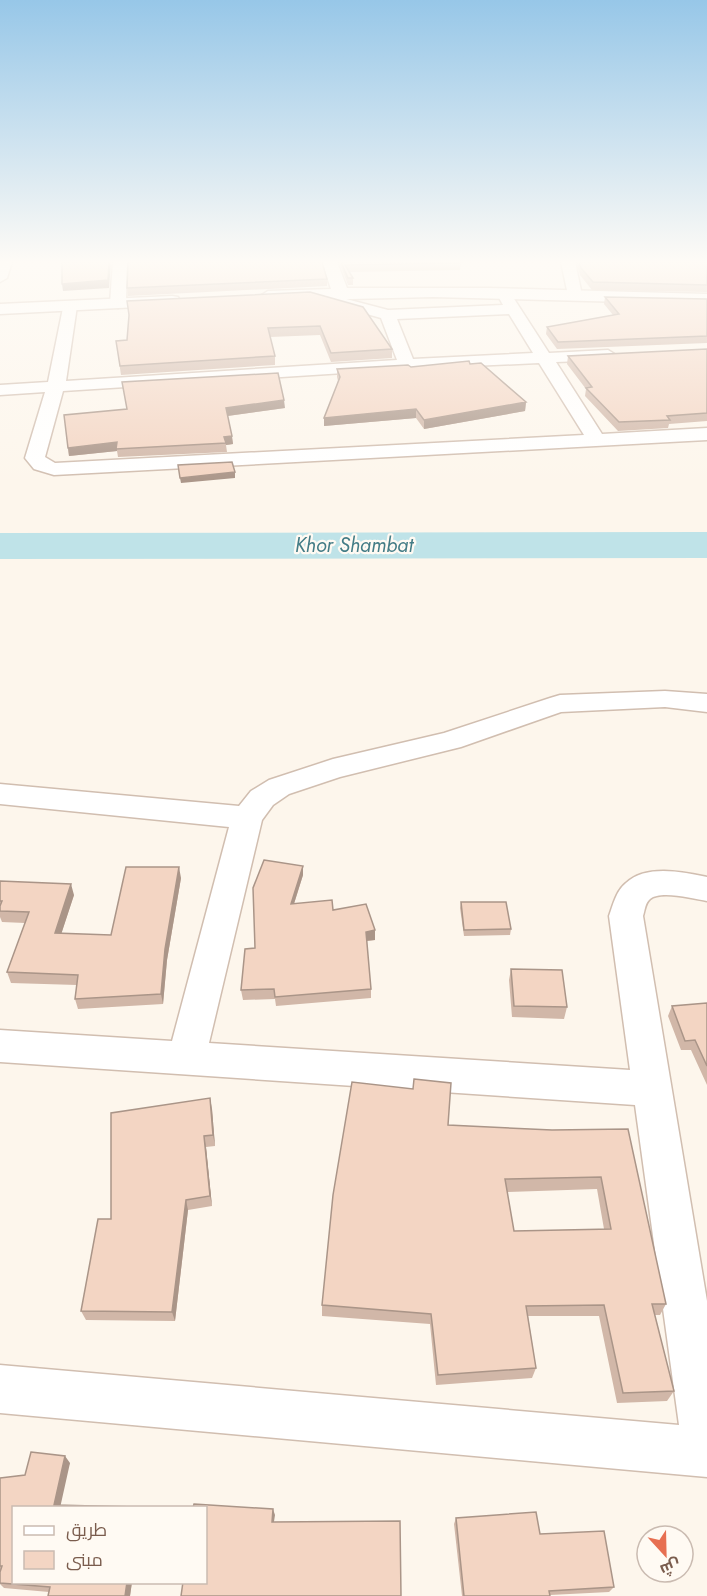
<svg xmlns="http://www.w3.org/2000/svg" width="707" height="1596" font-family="Jost,Cairo,sans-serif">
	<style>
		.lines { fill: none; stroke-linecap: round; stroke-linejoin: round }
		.river { fill: #bfe3e8; fill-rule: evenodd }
		.minor-casing { stroke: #d1beb0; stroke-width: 3 }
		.tertiary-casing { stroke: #d1beb0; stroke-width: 3 }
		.minor { fill: #fff; fill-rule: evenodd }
		.tertiary { fill: #fff; fill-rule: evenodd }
		.wall { fill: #d1b7a8; fill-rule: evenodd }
		.shaded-wall { fill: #aa9588 }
		.building { fill: #f3d5c3; stroke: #aa9588; stroke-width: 1.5; fill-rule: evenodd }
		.labels { text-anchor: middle; stroke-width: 4.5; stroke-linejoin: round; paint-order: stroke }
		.far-water-label { font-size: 20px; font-style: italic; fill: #437c86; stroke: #fffaf3 }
	</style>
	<rect width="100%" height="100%" fill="#fdf6ec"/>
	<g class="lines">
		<path class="river" d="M707 532V558L0 559V533Z"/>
		<defs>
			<path id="minor" d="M0 262H12L7 278 0 282Z
				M113 262H127L126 303 118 308 110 303Z
				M561 262H575L582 295 580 298H570L568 295Z
				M312 290 388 310 503 305 497 294 499 291H509L549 353 608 350 616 355 608 360 556 362 602 434 707 428V440L54 475 34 469 25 458 45 392 0 395V385L48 382 64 303H74L77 306 66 381 397 360 381 318 307 297 305 294 307 291ZM509 314 533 353 413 359 397 319ZM539 363 584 435 55 463 45 457 63 391 407 369Z
				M665 691 707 694V712L665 707 561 712 461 747 340 777 289 794 273 805 262 820 209 1043 630 1070 609 916C613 905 616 891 626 883 646 864 683 872 707 877V901C694 899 661 890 650 899 645 903 645 910 643 916L707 1301V1477L0 1413V1365L679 1425 635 1105 0 1062V1030L172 1041 229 827 0 804V784L239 806 251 791 269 780 333 759 444 733 550 698 560 695Z"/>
			<path id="tertiary" d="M322 262H337L347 288H488L707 294V304L433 297 268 301 260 296 268 291 331 289Z
				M172 296 178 297 180 301 178 305 0 314V304Z"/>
		</defs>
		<use href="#minor" class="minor-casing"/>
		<use href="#tertiary" class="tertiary-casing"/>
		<use href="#minor" class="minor"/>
		<use href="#tertiary" class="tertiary"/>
	</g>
	<path class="wall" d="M339 262H459L461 263 460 270 349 272 353 278V285H348Z
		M576 262H707V292L592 290 580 275Z
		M327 279V286L128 296 127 288Z
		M310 292 392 349V358L331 362 320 335 270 337 275 356V365L121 375 116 341 127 340Z
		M605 297 707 299V343L557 349 546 334 547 327 613 315 604 304Z
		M707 349V421L669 424 668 428 618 431 585 396 586 389 567 364 568 356Z
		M470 364 526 402 525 411 424 429 416 418 324 426 338 381 337 377V369L411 367Z
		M285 408 228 416 233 444 226 445 227 452 118 457 117 451 69 456 64 415Z
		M303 866V875L294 904 333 910 375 940 366 941 371 989V998L276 1006 275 999 243 1000 241 990 255 948Z
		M181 878 167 960 163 1004 78 1009 75 999 77 985 11 983 7 972 25 923 2 922 0 917V881L74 895 61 934 111 935Z
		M461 902 511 929 510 935 464 936 460 908Z
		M511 969 567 1007 564 1019 512 1017 509 980Z
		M707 1003V1085L691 1050H681L668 1016 672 1006Z
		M212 1109 215 1146 206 1147 212 1206 188 1210 175 1321 86 1320 81 1311 111 1219Z
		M448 1125 552 1130 628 1129 666 1304 660 1315H655L674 1391 667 1401 617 1403 599 1316H528L536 1368 532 1378 436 1385 430 1324 322 1316V1305ZM597 1189 604 1229 514 1231 507 1192Z
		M70 1463 14 1582H132L130 1596H48L49 1592 4 1588 0 1584V1478L25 1475Z
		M456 1518 614 1587 609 1592 550 1595V1596H462L454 1524Z"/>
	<path class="shaded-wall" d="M109 262H111L109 288 63 291 62 284Z
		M284 400 285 408 227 416 226 408Z
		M526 402 525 411 424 429V420Z
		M416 409V418L324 426V418Z
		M232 436 233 444 226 445 224 437Z
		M117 442V451L69 456 68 448Z
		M235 472V478L181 483 180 478Z
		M303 866V875L291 913V904Z
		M179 867 181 878 167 960 163 1004 161 994 165 949Z
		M71 884 74 895 58 944 55 933Z
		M375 930V940L365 941 366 932Z
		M210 1098 212 1109 215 1146 213 1135Z
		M204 1136 206 1147 212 1206 210 1196Z
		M186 1200 188 1210 175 1321 172 1312Z
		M65 1456 70 1463 60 1508 54 1505Z
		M273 1509 275 1515 273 1528 272 1522Z
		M127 1582H132L130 1596H125Z"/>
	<path class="building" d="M62 262H109L108 280 62 284Z
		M128 262H322L327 279 127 288Z
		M341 262H459L461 263 345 265 353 278H348Z
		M579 262H707V285L593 282 581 268Z
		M310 292 363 307 392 349 331 353 320 326 268 328 275 356 120 366 116 341 127 340 129 315 127 301Z
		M605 297 707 299V336L558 342 547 327 619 314Z
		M707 349V413L667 416 670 420 619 422 586 388 592 387 568 356Z
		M469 361 470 364 481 363 526 402 424 420 416 409 324 418 340 377 337 369 408 365 411 367Z
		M278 373 284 400 226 408 232 436 224 437 226 443 116 449 117 442 68 448 64 415 127 409 122 382Z
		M232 462 235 472 180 478 178 465Z
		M264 860 303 866 291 904 332 900 333 910 366 904 375 930 366 932 371 989 275 997 274 989 241 990 245 949 255 948 253 888Z
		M126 867H179L165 949 161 994 75 999 78 975 7 972 29 912 0 911V906L2 901H0V881L71 884 55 933 111 935Z
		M461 902H506L511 929 464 930Z
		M511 969 562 970 567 1007 514 1006Z
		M707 1003V1066L695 1040 685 1041 672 1006Z
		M414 1079 451 1083 448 1125 552 1130 628 1129 666 1304H652L674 1391 623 1393 604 1305 526 1306 536 1368 438 1375 431 1314 322 1305 333 1195 352 1082 413 1089ZM601 1177 611 1229 514 1231 505 1179Z
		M210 1098 213 1135 204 1136 210 1196 186 1200 172 1312 81 1311 98 1219H111V1113Z
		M31 1452 65 1456 54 1505 138 1507 14 1508V1582H127L125 1596H48L50 1587 0 1583V1572L2 1566H0V1478L25 1475Z
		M194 1504 273 1509 272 1522 400 1521 401 1596H181L183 1582H206V1508H193Z
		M536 1512 540 1534 604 1531 614 1587 549 1591 550 1596H464L456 1518Z"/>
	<linearGradient id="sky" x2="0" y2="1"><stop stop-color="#97c7e8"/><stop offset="0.54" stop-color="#fefbf6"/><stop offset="1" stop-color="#fefbf6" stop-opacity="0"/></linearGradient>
	<rect width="707" height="485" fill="url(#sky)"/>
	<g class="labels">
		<g class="far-water-label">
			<text x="354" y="552">Khor Shambat</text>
		</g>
	</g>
	<rect x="12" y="1506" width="195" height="78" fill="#fffaf3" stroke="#cabbb1" stroke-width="1.5"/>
	<rect x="24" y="1526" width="30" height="9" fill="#ffffff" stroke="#cabbb1" stroke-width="1.5"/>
	<text x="66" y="1536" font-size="18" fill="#7a5c4d">طريق</text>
	<rect x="24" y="1551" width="30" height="18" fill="#f3d5c3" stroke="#cabbb1" stroke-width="1.5"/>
	<text x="66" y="1566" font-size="18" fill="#7a5c4d">مبنى</text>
	<g transform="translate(665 1554) rotate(158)"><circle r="28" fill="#fffaf3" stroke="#cabbb1" stroke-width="1.5"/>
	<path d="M0-4.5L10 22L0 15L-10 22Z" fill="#e76f51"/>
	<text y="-9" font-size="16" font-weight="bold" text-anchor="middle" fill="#7a5c4d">ش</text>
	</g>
</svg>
